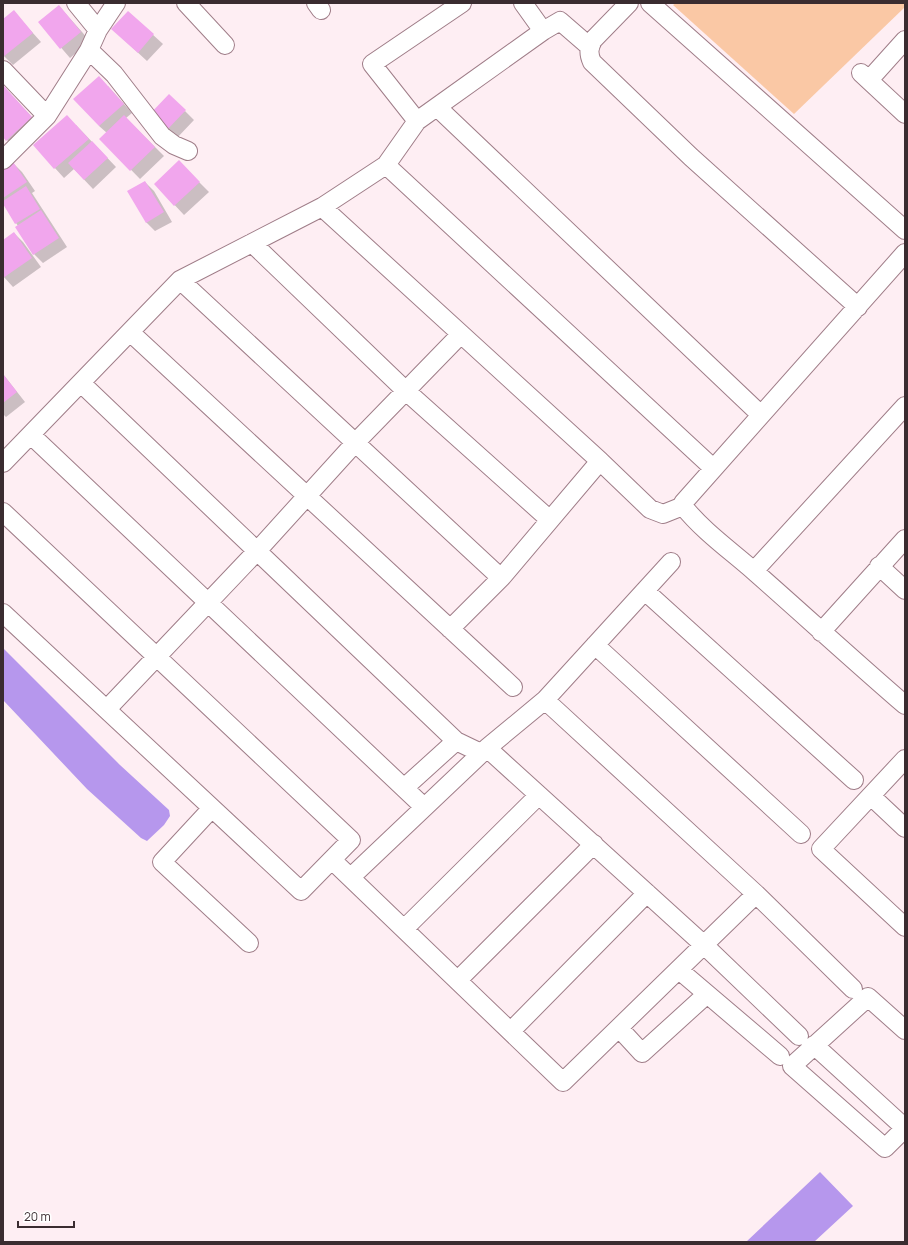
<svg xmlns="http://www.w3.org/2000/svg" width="908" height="1245" font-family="Manrope,sans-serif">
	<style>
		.green { fill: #fac8a5 }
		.water { fill: #b697ed }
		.shadow { fill: #0003 }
		.building { fill: #f1a6ed }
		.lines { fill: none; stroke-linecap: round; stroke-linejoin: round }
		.street-casing { stroke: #9f7d88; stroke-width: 20 }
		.street { stroke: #fff; stroke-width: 18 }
	</style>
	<rect width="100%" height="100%" fill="#feeef3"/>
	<path class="green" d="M676 3H905V7L794 114 673 5Z"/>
	<path class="water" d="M3 648 120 765 169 810 170 816 164 825 147 841 141 838 87 789 3 700Z
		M820 1172 853 1206 814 1242H746Z"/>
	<path class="shadow" d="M59 6 90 41 70 58 39 22Z
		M14 12 41 42 13 65 3 55V21Z
		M128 12 163 44 147 61 122 38Z
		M3 86 41 127 16 149 3 136Z
		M108 86 132 113 126 118 164 156 140 179 101 139 107 133 99 126Z
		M185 111 194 120 176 139 159 124Z
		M76 125 116 167 93 189 74 169 64 178 34 145Z
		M179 162 209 192 184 215 155 184Z
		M13 163 22 172 35 191 32 193 67 247 43 263 34 254 18 226 3 203 4 201 3 200V170Z
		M145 182 154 191 172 222 155 231 146 222Z
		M14 233 23 242 41 267 13 287 3 276V241Z
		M3 374 25 402 6 417 3 414Z"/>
	<path class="building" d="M59 5 81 32 60 49 38 22Z
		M14 10 33 33 3 57V19Z
		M128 11 154 34 138 53 111 29Z
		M99 76 124 104 99 126 73 99Z
		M3 85 32 117 6 141 3 137Z
		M169 94 186 110 166 131 149 115Z
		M67 115 89 139 54 169 33 145Z
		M124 115 155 147 130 171 99 139Z
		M92 141 108 158 84 180 68 163Z
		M179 160 200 182 174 206 154 184Z
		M13 162 27 182 3 198V168Z
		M145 181 164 212 146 223 127 191Z
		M26 186 40 209 15 224 3 204V201Z
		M41 210 59 238 33 255 15 227Z
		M14 232 32 258 3 278V240Z
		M3 374 17 392 3 403Z"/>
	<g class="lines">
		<defs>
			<path id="street" d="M76 3 98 30
				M186 3 225 45
				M316 3 321 10
				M523 3 543 31
				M629 3 593 40C589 48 588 53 592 62L691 157 858 307
				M650 3 905 230
				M89 50 114 74 162 136 174 145 188 151
				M3 70 47 116
				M861 73 905 114
				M869 80 905 40
				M437 107 761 415
				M417 121 372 64 462 3
				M3 160 47 116 89 50 98 30 116 3
				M386 165 713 468
				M322 207 600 461 650 509 663 514 683 506
				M252 243 406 391 550 520
				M905 253 683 503V506C704 532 730 550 755 572 805 616 854 661 905 705
				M180 280 501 578
				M130 332 513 687
				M81 383 456 741
				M31 435 424 807
				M3 463 180 280 322 207 386 165 417 121 543 31 560 21 590 47
				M3 512 351 840 301 891 3 613
				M879 566 905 590
				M754 571 905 406
				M645 591 854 780
				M450 629 501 578 600 461
				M821 632 905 539
				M595 645 801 834
				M545 700 756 894 853 989
				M107 709 257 551 355 443 461 334
				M487 748 704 945 799 1036
				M905 759 821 849 905 927
				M404 788 456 741 481 753
				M871 796 905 828
				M212 808 162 862 249 943
				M332 860 563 1082 756 894
				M351 877 487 748 545 700 671 562
				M404 929 539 795
				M679 970 780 1056
				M458 980 594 844
				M619 1028 642 1053 707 994
				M905 1030 868 997 792 1066 885 1148 905 1128
				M511 1031 647 893
				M814 1045 905 1128"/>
		</defs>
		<use href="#street" class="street-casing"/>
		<use href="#street" class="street"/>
	</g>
	<rect width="908" height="1245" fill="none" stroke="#3a2c30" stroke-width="8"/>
	<path d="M18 1221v6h56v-6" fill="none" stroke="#3a2c30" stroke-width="2"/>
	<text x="24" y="1221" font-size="12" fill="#3a2c30" stroke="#ffffff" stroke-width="3" paint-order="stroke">20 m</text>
</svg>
